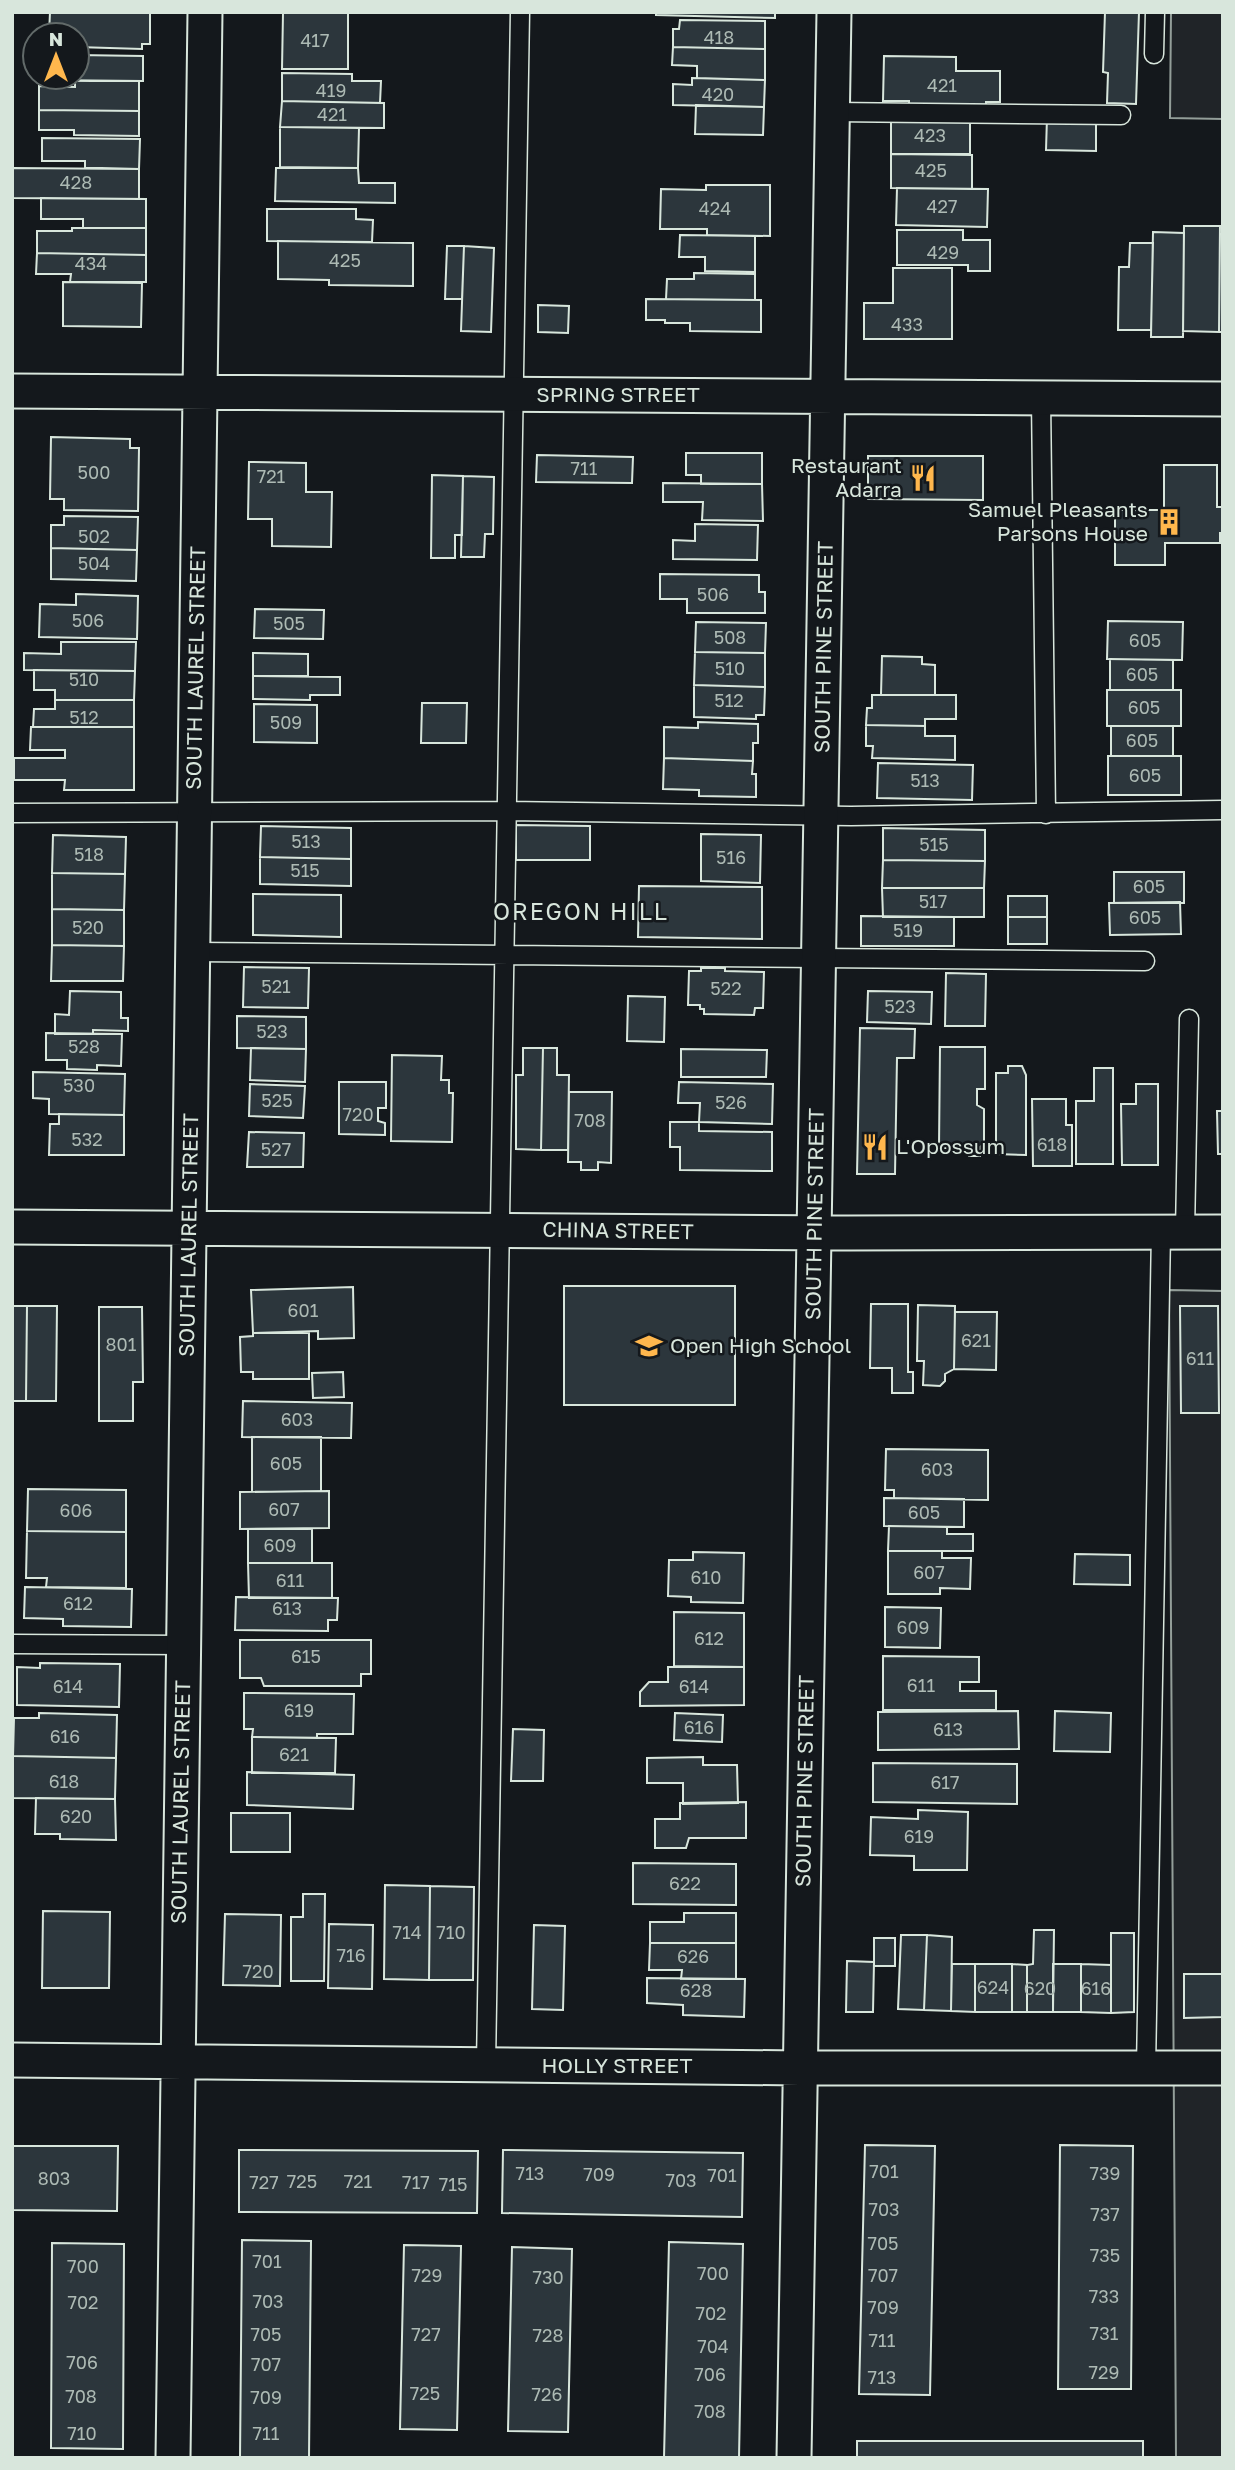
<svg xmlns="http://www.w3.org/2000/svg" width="1235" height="2470" font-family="'Golos Text',sans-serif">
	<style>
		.green { fill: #202428; stroke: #939e99; stroke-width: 2 }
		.building { fill: #2c363c; stroke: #d8e6dc; stroke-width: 2 }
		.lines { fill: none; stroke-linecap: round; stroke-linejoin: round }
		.lane-casing { stroke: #d8e6dc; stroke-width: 21 }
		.street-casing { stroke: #d8e6dc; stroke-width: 37 }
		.lane { stroke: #14181c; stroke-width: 18 }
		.street { stroke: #14181c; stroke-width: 33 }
		.labels { text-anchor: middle; stroke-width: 5; stroke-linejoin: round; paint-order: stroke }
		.number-label { font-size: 18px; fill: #adbab4 }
		.street-label { font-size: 21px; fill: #d8e6dc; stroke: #14181c }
		.poi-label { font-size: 21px; fill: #d8e6dc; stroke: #14181c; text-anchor: end }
		.neighbourhood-label { font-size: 23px; letter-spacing: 2px; fill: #d8e6dc; stroke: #14181c }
	</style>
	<rect width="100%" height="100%" fill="#14181c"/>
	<path class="green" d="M1171 12H1223V119L1170 118Z
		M1169 1290 1223 1291V2458H1176Z"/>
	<path class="building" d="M50 12H150V44H142V49L77 47V35H49Z
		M656 12H775V18L656 15Z
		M1105 12H1139L1136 104 1107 103 1108 73 1103 72Z
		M283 13H348V69H282Z
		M680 20 765 21V49L673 47V29H679Z
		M673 47 765 49V80L697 78V66L672 65Z
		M77 55 143 56V81L42 80V77H77Z
		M884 56 956 57V71H1000V102H986V107H909V101H883Z
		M282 73 352 74V81H381L380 103 282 101Z
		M692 78 765 80 764 107 673 105V84L692 85Z
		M75 81H139V111L39 110V86L75 87Z
		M282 101 384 103V128L280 127Z
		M696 105 764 107 763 135 695 134Z
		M39 110 139 111V136L74 135V130H39Z
		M1047 117H1096V151L1046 150Z
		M891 118H970V154H891Z
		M280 127 359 128 358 168 280 167Z
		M42 138 140 139 139 169 85 168V161H42Z
		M891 154 972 155V189L891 188Z
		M12 168 139 169V199L12 198Z
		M276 168H358L359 183H395V203L275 201Z
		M706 185H770V236L707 235V229H660L661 189 706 190Z
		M897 188 988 189 987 227 896 225Z
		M41 198 146 199V228H83V219H41Z
		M267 209H356V219L373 220 372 242 267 241Z
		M1184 226H1220L1219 332 1183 331Z
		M72 228H146V255L37 253V231H72Z
		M897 230H963V240H990V271H968V265H897Z
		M1153 232 1184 233 1183 337H1151Z
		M1220 234H1223V332H1219Z
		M680 235 755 236V272L705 271V257H679Z
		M278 241 413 243V286L329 285V280L278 279Z
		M1130 243H1153L1151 330H1118L1119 267H1129Z
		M447 246H464L462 299H445Z
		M464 246 494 248 491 332 461 331Z
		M37 253 146 255V282H70L71 274H36Z
		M893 268H952V339H864V303H893Z
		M694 273 755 274V300L666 299 667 279H694Z
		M63 282 142 283 141 327 63 326Z
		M646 299 761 300V332L690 331V323H665V320H646Z
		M538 305 569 306 568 333 538 332Z
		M51 437 130 439V448H139L138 511 64 510V499H50Z
		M686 453H762V484H701V475H686Z
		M537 455 633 457 632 483 536 482Z
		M868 456H983V500L868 499Z
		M249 462 306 463V492H332L331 547 272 546V519H248Z
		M1164 465H1217V507H1223V533H1220V543H1165V565H1115V510H1164Z
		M432 475 463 476 462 535H455V558H431Z
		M463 476 494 477 493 534H485L484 557H461Z
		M663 483 762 484 763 521 702 520 703 502H663Z
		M64 516 138 517 137 550 51 548V525H64Z
		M695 524 758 525 757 560 673 559V540L695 541Z
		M51 548 137 550 136 581 51 579Z
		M660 574 759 575V592H765V613H687V599H660Z
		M76 594 138 596 137 639 39 637 40 604 76 605Z
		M255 609 324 610 323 639 254 638Z
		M1108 621 1183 622 1182 660 1107 659Z
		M696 622 766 623 765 653 695 652Z
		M61 642H136L135 671 24 670V653L61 654Z
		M695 652 765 653V687L694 685Z
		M253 653 308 654V676H253Z
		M882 656 922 657V664L935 665V695H881Z
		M1110 659 1173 660V690H1110Z
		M34 670 135 671 134 700H55V690H34Z
		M253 676 340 677V695H310V700L253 699Z
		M694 685 765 687 764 715H756V719L694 717Z
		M1107 690H1181V726H1107Z
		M872 695H956V719H925V726L866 725 867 708H872Z
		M55 700H134V727H33L34 709H55Z
		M422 703H467L466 743H421Z
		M254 704 317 705V743L254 742Z
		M698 722 758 724V743H753V761L664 758V727L698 728Z
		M866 725 925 726V736H955V760L872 758 873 746H866Z
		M1111 726H1173V756H1111Z
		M31 727H134V790H64L65 780H14V758H65V750H30Z
		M1108 756H1181V795H1108Z
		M664 758 753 761 752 774H756V797L699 796V790L663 789Z
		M878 763 973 765 972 800 877 798Z
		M516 825 590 826V860H516Z
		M261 826 351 828V859L260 857Z
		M883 828 985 830V861L883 860Z
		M701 834 761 835 760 883 701 881Z
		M53 835 126 837 125 874 52 873Z
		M260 857 351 859V886L260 884Z
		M883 860 985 861 984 888H882Z
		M1114 872H1184V903H1114Z
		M52 873 125 874 124 910 52 909Z
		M639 886 762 887V939L638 937Z
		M882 888H984V917H883Z
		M253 894 341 895V937L253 935Z
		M1008 896H1047V917H1008Z
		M1180 902 1181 934 1110 935 1109 903Z
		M52 909 124 910V946L52 945Z
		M861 916 954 917V946H861Z
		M1008 917H1047V944H1008Z
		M52 945 124 946 123 981H51Z
		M244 967 309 968 308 1008 243 1007Z
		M701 968H725V971L764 972 763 1008H755L754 1015 704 1014V1009H700V1005H688L689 971H701Z
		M946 973 986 974 985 1026H945Z
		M70 991 121 992V1018H128V1031L93 1030V1034H55V1014L69 1015Z
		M868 991 932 992 931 1024 867 1022Z
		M628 996 665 997 664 1042 627 1041Z
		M237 1016 306 1017V1049L237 1048Z
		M860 1028 915 1029 914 1058H897L895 1174H857Z
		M46 1033 122 1034 121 1066 97 1065V1070L67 1069V1060H46Z
		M940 1047H985V1089H977V1105L984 1109V1144L980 1147V1156H969V1148H939Z
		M251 1048 306 1049 305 1082 250 1080Z
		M523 1048H543L541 1150 516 1149V1075H523Z
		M543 1048H557V1075H569L568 1150H541Z
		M681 1049 767 1050 766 1077H681Z
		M392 1055 442 1056 441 1080H449V1093H453L452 1142 391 1141Z
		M1008 1066H1022L1026 1075V1155L996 1154V1073H1008Z
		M1094 1068H1113V1164H1076V1101H1094Z
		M33 1072 125 1074 124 1115 49 1114V1099L33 1098Z
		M339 1082H386V1108H378V1121L385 1123V1135L339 1134Z
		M679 1082 773 1084 772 1124 699 1122 700 1103H678Z
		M250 1084 305 1086 303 1118 249 1116Z
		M1136 1084H1158V1165H1122L1121 1104H1136Z
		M569 1092H612L611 1163 598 1162V1170H581V1162H568Z
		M1032 1099H1066V1125H1072V1166H1033Z
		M1217 1111H1223V1154H1218Z
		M59 1114 124 1115V1155H49L50 1124H59Z
		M670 1122H699V1131L772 1132V1171L680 1170V1147H670Z
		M249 1132 304 1133 303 1167H247Z
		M564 1286H735V1405H564Z
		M353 1287 354 1338 318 1339V1331L253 1333 251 1290Z
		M871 1304H908V1372H913V1393H892V1368H870Z
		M918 1305 955 1306 954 1369 945 1374V1381L940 1386 923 1385 924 1361H917Z
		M12 1306H27L26 1401H12Z
		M27 1306H57L56 1401H26Z
		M1180 1306H1218L1219 1413H1181Z
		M99 1307H142L143 1382H133V1421H99Z
		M955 1312H997L996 1370 954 1369Z
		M253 1333H309V1379H253V1372H241L240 1337 253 1336Z
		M343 1372 344 1397 313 1398 312 1373Z
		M243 1401 352 1403 351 1438 242 1437Z
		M252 1437H321V1491L252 1492Z
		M886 1449 988 1450V1500L894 1498V1490H885Z
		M28 1489 126 1490V1532L27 1531Z
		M329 1491V1528L240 1529V1492Z
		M884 1498 964 1499V1527L884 1526Z
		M889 1526 947 1527V1534H973V1551H888Z
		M248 1529H312V1563H248Z
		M27 1531 126 1532V1588L46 1587 47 1578H26Z
		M888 1551H942V1558H971L970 1589 940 1588V1594H888Z
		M693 1552 744 1553 743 1603 691 1602V1597L668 1596 669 1560H693Z
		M1075 1554 1130 1555V1585L1074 1584Z
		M248 1563H332V1598H249Z
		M25 1587 132 1589 131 1627 63 1626V1619L24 1618Z
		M236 1597 338 1598 337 1620H328V1631L235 1630Z
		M885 1607 941 1608 940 1648 885 1647Z
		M674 1612 744 1613V1667L674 1666Z
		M240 1640H371V1674H361V1686H264L261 1678H240Z
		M883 1656 979 1657V1682H960V1691H996V1710H883Z
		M40 1663 120 1664 119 1707 17 1705V1667L40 1668Z
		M668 1667H744V1705L640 1706V1692L649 1682H668Z
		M244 1693 354 1694 353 1734H317V1738L252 1737 253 1729H244Z
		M1018 1711 1019 1749 878 1750V1712Z
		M1055 1711 1111 1713 1110 1752 1054 1751Z
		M39 1713 117 1715 116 1758 13 1756 14 1718H39Z
		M675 1713 723 1715 722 1742 674 1740Z
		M513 1729 544 1730 543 1781H511Z
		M252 1737 336 1738 335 1773H252Z
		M13 1756 116 1758 115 1799 12 1798Z
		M703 1757V1765H737L738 1803 683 1804V1783H647V1758Z
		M873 1763 1017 1764V1804L873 1802Z
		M247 1772 354 1775 353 1809 247 1805Z
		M36 1798 115 1799 116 1840 60 1839V1834H35Z
		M746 1802V1838H689L686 1848H655V1819H680V1803Z
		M918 1810 968 1812 967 1870H914V1856L870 1855 871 1817 918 1819Z
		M231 1813H290V1852H231Z
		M633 1863 736 1864V1905L633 1904Z
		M385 1885 430 1886 429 1980 384 1979Z
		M430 1886 474 1887 473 1980H429Z
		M303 1894H325L324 1981H291V1917H303Z
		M43 1911 110 1912 109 1988H42Z
		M684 1913H736V1943H650V1922H684Z
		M225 1914 281 1915 280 1986 223 1985Z
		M329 1924 373 1925 372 1989 328 1988Z
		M534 1925 565 1926 563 2010 532 2009Z
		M1034 1930H1054L1053 2012H1027V1965L1033 1964Z
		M1111 1933H1134V2012L1111 2013Z
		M901 1935H927L924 2010 898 2009Z
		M927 1935 952 1937 951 2011 924 2010Z
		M874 1938H895V1966H874Z
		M650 1943H736V1979H681L682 1970H649Z
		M847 1961 874 1962 873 2012H846Z
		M952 1964H975V2012L951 2011Z
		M975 1964H1012V2012H975Z
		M1012 1964 1027 1965V2012H1012Z
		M1053 1964H1081V2012H1053Z
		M1081 1964 1111 1965V2013L1081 2012Z
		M1184 1974H1223V2017L1184 2018Z
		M647 1978 745 1979 744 2017 683 2015V2005L647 2003Z
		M865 2145 935 2146 930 2395 859 2394Z
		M1060 2145 1133 2146 1131 2389H1058Z
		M12 2146H118L117 2211 12 2210Z
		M239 2150 478 2151 477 2213 239 2212Z
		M503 2150 743 2153 742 2217 502 2213Z
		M242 2240 311 2241 309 2458H240Z
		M669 2242 743 2244 739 2458H664Z
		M52 2243 124 2244 123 2449 51 2448Z
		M404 2245 461 2246 457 2430 400 2429Z
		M512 2247 572 2249 568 2432 508 2431Z
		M857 2441H1143V2458H857Z"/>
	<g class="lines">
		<defs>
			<path id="lane" d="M1154 54 1155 12
				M833 112 1121 115
				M1041 398 1046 814
				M12 813 507 811 851 816 1223 810
				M192 952 1145 961
				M1185 1232 1189 1019
				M12 1644 183 1645
				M486 2065 520 12
				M1146 2068 1161 1232"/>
			<path id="street" d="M12 391 1223 399
				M12 1227 848 1233 1223 1232
				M12 2060 800 2068H1223
				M173 2458 205 12
				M794 2458 834 12"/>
		</defs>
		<use href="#lane" class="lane-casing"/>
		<use href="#street" class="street-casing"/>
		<use href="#lane" class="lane"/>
		<use href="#street" class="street"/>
	</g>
	<defs>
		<symbol id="restaurant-bare" viewBox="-9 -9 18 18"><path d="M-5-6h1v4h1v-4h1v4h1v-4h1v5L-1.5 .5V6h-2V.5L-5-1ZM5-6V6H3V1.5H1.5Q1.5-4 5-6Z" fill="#ffb74d" stroke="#14181c" stroke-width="2.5" paint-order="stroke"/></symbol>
		<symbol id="building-bare" viewBox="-9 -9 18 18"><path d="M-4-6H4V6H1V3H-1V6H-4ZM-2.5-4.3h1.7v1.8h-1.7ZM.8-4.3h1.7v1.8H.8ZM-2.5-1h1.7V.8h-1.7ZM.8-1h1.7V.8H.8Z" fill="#ffb74d" stroke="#14181c" stroke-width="2.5" paint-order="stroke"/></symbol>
		<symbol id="school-bare" viewBox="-9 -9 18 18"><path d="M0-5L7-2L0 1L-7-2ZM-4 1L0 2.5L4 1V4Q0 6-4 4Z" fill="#ffb74d" stroke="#14181c" stroke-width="2.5" paint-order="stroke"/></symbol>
	</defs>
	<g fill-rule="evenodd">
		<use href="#restaurant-bare" x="904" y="459" width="38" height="38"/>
		<use href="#building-bare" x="1150" y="503" width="38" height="38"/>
		<use href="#restaurant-bare" x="856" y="1128" width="38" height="38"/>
		<use href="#school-bare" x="630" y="1327" width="38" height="38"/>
	</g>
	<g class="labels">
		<g class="number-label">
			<text x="719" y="44">418</text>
			<text x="315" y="47">417</text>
			<text x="942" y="92">421</text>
			<text x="331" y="97">419</text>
			<text x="718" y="101">420</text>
			<text x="332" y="121">421</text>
			<text x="930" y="142">423</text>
			<text x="931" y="177">425</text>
			<text x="76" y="189">428</text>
			<text x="942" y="213">427</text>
			<text x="715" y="215">424</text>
			<text x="943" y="259">429</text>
			<text x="345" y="267">425</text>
			<text x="91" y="270">434</text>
			<text x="907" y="331">433</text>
			<text x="584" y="475">711</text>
			<text x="94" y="479">500</text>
			<text x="271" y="483">721</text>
			<text x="94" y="543">502</text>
			<text x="94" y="570">504</text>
			<text x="713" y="601">506</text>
			<text x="88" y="627">506</text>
			<text x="289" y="630">505</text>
			<text x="730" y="644">508</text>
			<text x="1145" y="647">605</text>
			<text x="730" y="675">510</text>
			<text x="1142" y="681">605</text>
			<text x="84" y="686">510</text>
			<text x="729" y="707">512</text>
			<text x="1144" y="714">605</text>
			<text x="84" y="724">512</text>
			<text x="286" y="729">509</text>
			<text x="1142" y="747">605</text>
			<text x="1145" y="782">605</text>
			<text x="925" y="787">513</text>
			<text x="306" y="848">513</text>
			<text x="934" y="851">515</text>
			<text x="89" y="861">518</text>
			<text x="731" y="864">516</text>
			<text x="305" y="877">515</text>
			<text x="1149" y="893">605</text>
			<text x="933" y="908">517</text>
			<text x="1145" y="924">605</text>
			<text x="88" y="934">520</text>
			<text x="908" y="937">519</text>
			<text x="276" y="993">521</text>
			<text x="726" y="995">522</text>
			<text x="900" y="1013">523</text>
			<text x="272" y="1038">523</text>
			<text x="84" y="1053">528</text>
			<text x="79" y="1092">530</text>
			<text x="277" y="1107">525</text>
			<text x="731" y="1109">526</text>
			<text x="358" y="1121">720</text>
			<text x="590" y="1127">708</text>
			<text x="87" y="1146">532</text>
			<text x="1052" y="1151">618</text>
			<text x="276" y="1156">527</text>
			<text x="303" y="1317">601</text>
			<text x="976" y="1347">621</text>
			<text x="121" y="1351">801</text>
			<text x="1200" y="1365">611</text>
			<text x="297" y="1426">603</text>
			<text x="286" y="1470">605</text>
			<text x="937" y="1476">603</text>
			<text x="284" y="1516">607</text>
			<text x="76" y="1517">606</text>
			<text x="924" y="1519">605</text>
			<text x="280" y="1552">609</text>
			<text x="929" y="1579">607</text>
			<text x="706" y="1584">610</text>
			<text x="290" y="1587">611</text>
			<text x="78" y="1610">612</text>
			<text x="287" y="1615">613</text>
			<text x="913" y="1634">609</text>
			<text x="709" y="1645">612</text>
			<text x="306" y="1663">615</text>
			<text x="921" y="1692">611</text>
			<text x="68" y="1693">614</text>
			<text x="694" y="1693">614</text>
			<text x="299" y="1717">619</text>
			<text x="699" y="1734">616</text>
			<text x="948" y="1736">613</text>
			<text x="65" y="1743">616</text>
			<text x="294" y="1761">621</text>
			<text x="64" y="1788">618</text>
			<text x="945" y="1789">617</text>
			<text x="76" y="1823">620</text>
			<text x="919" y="1843">619</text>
			<text x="685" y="1890">622</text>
			<text x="407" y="1939">714</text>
			<text x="451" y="1939">710</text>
			<text x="351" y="1962">716</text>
			<text x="693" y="1963">626</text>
			<text x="258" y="1978">720</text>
			<text x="993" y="1994">624</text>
			<text x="1040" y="1995">620</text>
			<text x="1096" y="1995">616</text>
			<text x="696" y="1997">628</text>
			<text x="884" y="2178">701</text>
			<text x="530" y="2180">713</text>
			<text x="1105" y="2180">739</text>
			<text x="599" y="2181">709</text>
			<text x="722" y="2182">701</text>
			<text x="54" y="2185">803</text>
			<text x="681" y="2187">703</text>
			<text x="302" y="2188">725</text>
			<text x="358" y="2188">721</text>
			<text x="264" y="2189">727</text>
			<text x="416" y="2189">717</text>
			<text x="453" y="2191">715</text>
			<text x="884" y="2216">703</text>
			<text x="1105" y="2221">737</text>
			<text x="883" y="2250">705</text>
			<text x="1105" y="2262">735</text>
			<text x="267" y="2268">701</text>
			<text x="83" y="2273">700</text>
			<text x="713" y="2280">700</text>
			<text x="427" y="2282">729</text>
			<text x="883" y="2282">707</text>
			<text x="548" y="2284">730</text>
			<text x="1104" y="2303">733</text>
			<text x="268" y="2308">703</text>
			<text x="83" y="2309">702</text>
			<text x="883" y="2314">709</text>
			<text x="711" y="2320">702</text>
			<text x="1104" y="2340">731</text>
			<text x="266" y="2341">705</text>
			<text x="426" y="2341">727</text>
			<text x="548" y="2342">728</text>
			<text x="882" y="2347">711</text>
			<text x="713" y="2353">704</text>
			<text x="82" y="2369">706</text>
			<text x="266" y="2371">707</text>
			<text x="1104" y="2379">729</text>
			<text x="710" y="2381">706</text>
			<text x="882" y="2384">713</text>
			<text x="425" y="2400">725</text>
			<text x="547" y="2401">726</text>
			<text x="81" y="2403">708</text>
			<text x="266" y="2404">709</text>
			<text x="710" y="2418">708</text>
			<text x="82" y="2440">710</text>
			<text x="266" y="2440">711</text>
		</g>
		<g class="street-label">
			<text x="618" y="402">SPRING STREET</text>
			<text transform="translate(824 647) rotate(-89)" y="7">SOUTH PINE STREET</text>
			<text transform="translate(196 668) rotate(-89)" y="7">SOUTH LAUREL STREET</text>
			<text transform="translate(815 1214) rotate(-89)" y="7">SOUTH PINE STREET</text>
			<text transform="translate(618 1231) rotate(1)" y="7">CHINA STREET</text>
			<text transform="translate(189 1235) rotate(-89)" y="7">SOUTH LAUREL STREET</text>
			<text transform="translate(805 1781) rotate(-89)" y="7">SOUTH PINE STREET</text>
			<text transform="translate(181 1802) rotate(-89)" y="7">SOUTH LAUREL STREET</text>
			<text x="617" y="2073">HOLLY STREET</text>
		</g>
		<g class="poi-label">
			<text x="902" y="473">Restaurant<tspan x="902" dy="24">Adarra</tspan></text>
			<text x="1148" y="517">Samuel Pleasants<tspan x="1148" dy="24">Parsons House</tspan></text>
			<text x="896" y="1154" text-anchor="start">L'Opossum</text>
			<text x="670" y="1353" text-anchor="start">Open High School</text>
		</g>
		<g class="neighbourhood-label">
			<text x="581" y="920">OREGON HILL</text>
		</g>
	</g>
	<rect width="1235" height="2470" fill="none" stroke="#d8e6dc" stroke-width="28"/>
	<g transform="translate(56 56)"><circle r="33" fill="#14181c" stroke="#626a69" stroke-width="2"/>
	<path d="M0-5L12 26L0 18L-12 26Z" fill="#ffb74d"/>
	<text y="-10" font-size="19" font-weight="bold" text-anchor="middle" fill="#d8e6dc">N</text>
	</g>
</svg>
